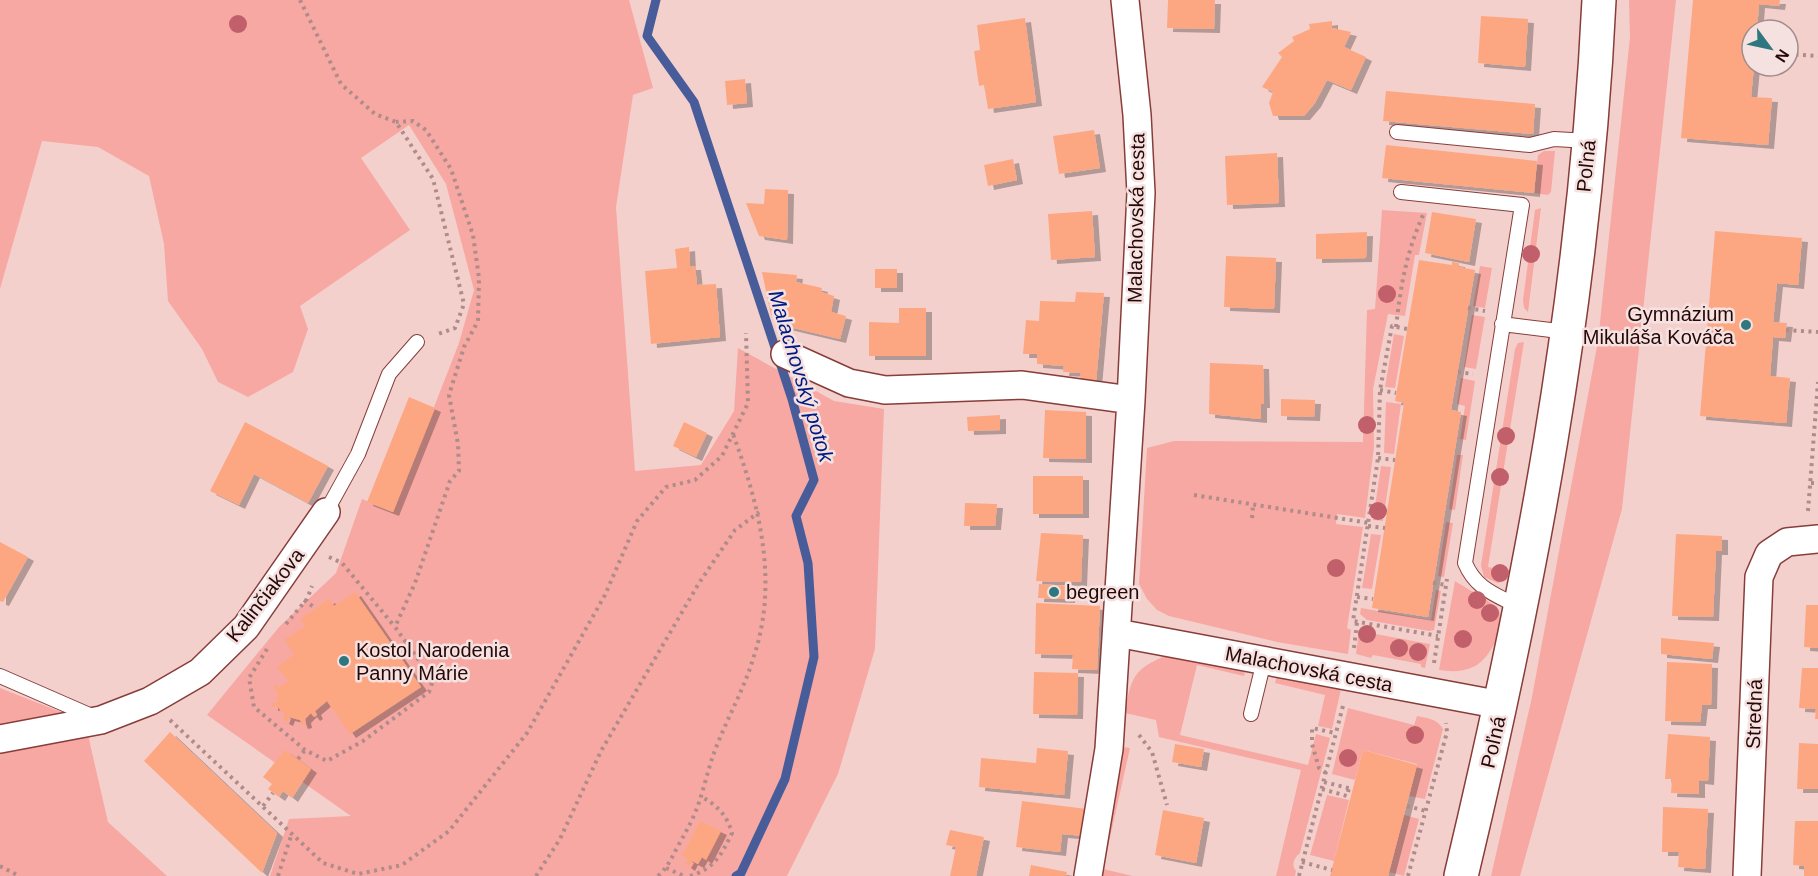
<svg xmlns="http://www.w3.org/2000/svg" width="1818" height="876" font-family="Helvetica,sans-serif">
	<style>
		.green { fill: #f7a8a2 }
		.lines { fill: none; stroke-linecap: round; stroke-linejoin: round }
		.stream { stroke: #485c9a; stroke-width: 9 }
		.building { fill: #fda782; filter: url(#shadow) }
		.service-casing { stroke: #873d3a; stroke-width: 16 }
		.minor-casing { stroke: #873d3a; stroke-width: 30 }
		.tertiary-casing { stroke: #873d3a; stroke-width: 36 }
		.path { stroke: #af8c8a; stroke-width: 4; stroke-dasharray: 3 4.5; stroke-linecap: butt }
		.service { stroke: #fff; stroke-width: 14 }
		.minor { stroke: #fff; stroke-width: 27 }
		.tertiary { stroke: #fff; stroke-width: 33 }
		.tree { fill: #c15f6b }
		.poi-dot { fill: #2e777e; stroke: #f5e2e0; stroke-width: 2 }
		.labels { text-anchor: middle; stroke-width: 5; stroke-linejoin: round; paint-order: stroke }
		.street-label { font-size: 20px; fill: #270808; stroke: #f5e2e0 }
		.poi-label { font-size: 20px; fill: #270808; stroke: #f5e2e0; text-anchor: start }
		.water-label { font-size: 21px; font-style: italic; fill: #001a82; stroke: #f5e2e0 }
	</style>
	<defs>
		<filter id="shadow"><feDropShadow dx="6" dy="4" stdDeviation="0" flood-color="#0004"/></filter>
	</defs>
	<rect width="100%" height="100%" fill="#f4d0cd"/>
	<path class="green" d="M0 0H629L653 88 633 95 616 207 635 471 701 465 734 411 738 348 834 401 884 409 875 649 838 774 787 876H270L289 819 351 816 207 715 279 627 336 573 362 499 393 512 459 343 474 290 446 184 409 125 361 158 410 230 300 306 308 329 293 372 248 397 218 382 202 349 168 301 164 244 149 176 98 147 42 141 0 289Z
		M1629 0H1676L1622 509 1520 876H1491L1532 697 1598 341 1630 37Z
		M1544 151H1555L1551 192 1548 195 1534 193 1538 155Z
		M1541 208 1528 312 1524 308 1523 300 1535 210Z
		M1382 210 1427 213 1419 255H1415L1405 316 1388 314 1373 389 1374 447 1365 518 1337 514 1336 524 1363 527 1347 628 1351 630 1348 654 1277 642 1169 616 1157 610 1147 599 1139 584 1147 448 1174 441 1363 442 1367 310 1375 309Z
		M1480 266 1492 268 1485 308 1473 306Z
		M1472 315 1485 317 1476 369 1464 367Z
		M1394 334 1404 336 1395 388 1385 387Z
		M1524 342 1488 567 1510 571 1505 580 1498 583 1484 577 1481 565 1515 349 1518 343Z
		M1461 378 1475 381 1466 440 1460 439 1465 406 1457 404Z
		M1386 402 1401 404 1394 454 1384 453Z
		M1457 455H1463L1455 510 1449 509Z
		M1381 466 1391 467 1383 521 1373 520Z
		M1446 522 1453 523 1444 577 1438 576Z
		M1371 534 1381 535 1372 589 1362 588Z
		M1455 581C1464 587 1494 603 1498 609 1508 624 1490 659 1475 666 1464 672 1451 672 1439 670Z
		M1436 590 1441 591 1434 630 1429 631 1367 620 1360 614 1361 608 1431 620Z
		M1359 631 1430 644 1425 668 1421 667V664L1373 655 1371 658 1356 654Z
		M1170 654 1246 667 1244 676 1197 665 1180 735 1308 765 1316 734 1330 738 1300 853C1294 858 1291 864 1296 871L1295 876H1276L1301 770 1159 737 1156 720 1125 713C1131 675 1135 668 1170 654Z
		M1277 675 1341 689 1332 729 1318 726 1325 695 1275 683Z
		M0 688 71 716 0 728Z
		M1348 708 1414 725 1417 716C1427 718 1438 719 1443 729L1425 799 1409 796 1417 764 1363 750 1355 780 1332 774Z
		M88 735 108 822 167 876H0V749Z
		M1123 747 1130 748 1103 869 1133 876H1102L1103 870Z
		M1327 795 1349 800 1334 861 1310 855Z
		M1404 815 1419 819 1404 876 1389 872Z"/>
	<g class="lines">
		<path class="stream" d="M656 0 647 36 694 102 792 399 814 480 796 516 808 563 814 657 785 779 741 873 736 876"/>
	</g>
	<path class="building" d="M1168 0H1215L1214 29 1167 28Z
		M1693 0H1780L1779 6 1759 4 1757 30H1752V66H1754L1751 97 1772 98 1768 145 1681 138Z
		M1481 16 1528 19 1525 67 1478 63Z
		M1025 18 1036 102 988 109 984 85 979 86 974 51 980 50 977 25Z
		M1332 21V28L1351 32 1344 47 1366 57 1351 90 1327 80 1315 103 1304 116H1273L1269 103 1273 92 1262 87 1282 57 1278 53 1294 41 1292 37 1310 29 1309 24Z
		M745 79 747 103 727 105 725 81Z
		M1386 91 1535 104 1533 134 1383 121Z
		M1094 130 1100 168 1059 174 1053 136Z
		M1386 145 1537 161 1534 193 1382 178Z
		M1277 153 1279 203 1227 205 1225 156Z
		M1013 159 1017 180 988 186 984 165Z
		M765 189 788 190 787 240 759 236 746 203 764 204Z
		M1092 211 1095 257 1051 260 1048 214Z
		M1432 212 1476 219 1469 262 1425 253Z
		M1715 231 1802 238 1798 285 1777 283 1773 322 1787 323 1785 338 1773 337 1770 376 1790 378 1786 423 1700 416Z
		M1367 232 1366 258 1316 259V234Z
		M689 247 690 266H695L697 285 716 284 720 337 651 344 645 271 677 268 675 249Z
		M1226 256 1276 258 1274 309 1224 307Z
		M1419 260 1452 265V262L1459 263V267L1475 270 1451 410 1461 412 1428 617 1372 608 1404 403 1395 401Z
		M875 269H897V288H875Z
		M762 272 797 275 796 282 822 288 821 292 834 296 831 312 846 316 840 339 785 326 787 318 771 315Z
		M1076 292 1104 293 1096 382 1080 379 1081 373 1063 372 1064 366 1037 364V354H1023L1026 320 1039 321 1040 301 1075 302Z
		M899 308H926V356H869V322L899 323Z
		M1210 363 1263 365 1264 404H1261V419L1209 414Z
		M409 397 435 408 393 512 367 502Z
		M1281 399 1315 400 1314 417 1281 416Z
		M1045 410 1086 412V459L1043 458Z
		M1000 415V430L968 431 967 417Z
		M245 422 328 466 308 503 254 474 239 505 210 491Z
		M684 422 707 433 696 457 673 446Z
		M1033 476H1083V514H1033Z
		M965 503 997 504 995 526H964Z
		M1041 533 1083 535 1081 582 1036 581Z
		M1676 534 1722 536V551H1716L1713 617 1672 616Z
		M0 542 28 557 3 602 0 601Z
		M1039 584 1069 586V599L1038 598Z
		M355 592 421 687 350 734 327 701 315 711 317 715 314 717 311 713 305 719 306 724 302 725 300 720 289 717 287 722 283 720 285 715 277 706 272 707V703L277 702V691L274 689 275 685 279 687 289 681 277 667 294 654 284 640 305 626 300 619 329 599 334 606Z
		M1036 603 1100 606 1097 670 1072 669 1073 655 1035 654Z
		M1806 605H1818V648L1804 647Z
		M1661 638 1714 643 1712 659 1661 654Z
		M1667 662 1712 664 1711 705H1702L1700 722 1665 721Z
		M1802 668H1818V719H1815L1816 709 1799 708Z
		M1034 672 1078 673 1077 715 1033 714Z
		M170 732 277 833 262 873 144 761Z
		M1668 734 1710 737 1708 781 1699 780V794L1671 793 1672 779H1665Z
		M1799 743 1818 744V789H1797Z
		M1175 744 1204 749 1201 767 1172 762Z
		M1037 748 1068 751 1064 795 979 787 981 758 1036 763Z
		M285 750 311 769 292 798 283 791 279 797 268 789 272 784 263 777Z
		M1363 750 1417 765 1388 876H1330Z
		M1022 801 1087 809 1084 836 1062 834 1060 852 1016 847Z
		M1663 807 1708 809 1705 869 1678 867 1679 852H1662Z
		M1163 810 1204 818 1196 863 1155 855Z
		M700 821 721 831 706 860 702 857 698 864 692 861 689 867 685 864 688 859 682 856Z
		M1795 821H1818V876H1804V866L1793 865Z
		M950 830 984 837 976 876H950L956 847 946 845Z
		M1031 865 1067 872 1066 876H1029Z"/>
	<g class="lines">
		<defs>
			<path id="service" d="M1397 132 1530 145 1554 139 1589 141
				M1401 192 1522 205 1465 563C1476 589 1495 594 1519 607
				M1502 324 1567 332
				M326 512 358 454 389 374 417 342
				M0 676 94 717
				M1251 714 1264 661"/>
			<path id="minor" d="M785 354 849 383 885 390 1022 385 1131 400
				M1117 633 1501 705
				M0 739 101 720 150 701 200 672 246 627 326 512
				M1088 876 1109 749 1131 400 1141 193 1137 115 1125 0
				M1747 876 1759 577 1769 554 1787 542 1818 539"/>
			<path id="tertiary" d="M1461 876C1530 587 1585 298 1599 0"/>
		</defs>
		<use href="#service" class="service-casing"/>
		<use href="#minor" class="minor-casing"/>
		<use href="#tertiary" class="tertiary-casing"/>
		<path class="path" d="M300 0 341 84 375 114 396 122 433 179 464 304 455 328 435 335
			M1788 54 1818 56
			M1468 308 1485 311
			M1396 327C1401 284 1406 254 1423 215
			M1407 329 1392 326 1380 390 1378 458 1353 621 1438 636
			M1786 330 1818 332
			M1458 372 1473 374
			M1380 390 1396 393
			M1378 458 1395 460
			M1811 483H1818
			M1194 495 1369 523
			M1808 511 1818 382
			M1252 518 1253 505
			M1368 526 1385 528
			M329 557 342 563 395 627
			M1433 583 1446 585
			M1357 597 1373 599
			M304 600 315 608
			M286 624 307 599 312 586
			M1354 648 1357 622
			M267 649 249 678 254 707 305 750 327 761 363 741 429 692 433 680 395 627 415 583 450 481 459 471 458 444 449 395 464 347 478 321 479 278 473 235 451 169 426 130 413 121 396 122
			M1434 663 1447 579
			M170 720 323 863 358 874 402 865 449 831 527 733 605 595 637 521 666 487 695 480 722 456 748 403 746 333
			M1139 735 1152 752 1167 805
			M298 759 305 750
			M1326 773 1319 768 1312 744V728L1335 733
			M1324 782 1352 789
			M1322 789 1347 796 1349 788
			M263 806 273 793
			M1407 806 1426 811
			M1302 862 1332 870
			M0 866 19 876
			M666 868 684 876
			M278 876 292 833
			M536 876 560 839 601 751 699 583 735 530 759 512
			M658 876C668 867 672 857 678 846 684 835 690 825 695 813 703 794 707 772 714 753 726 720 744 690 754 656 779 580 759 505 733 434
			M690 876C714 869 722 854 732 833 727 815 717 805 700 796
			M1299 876 1344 702
			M1408 876 1447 732 1446 723"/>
		<use href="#service" class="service"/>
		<use href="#minor" class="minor"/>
		<use href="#tertiary" class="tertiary"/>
	</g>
	<g class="tree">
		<circle cx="238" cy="24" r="9"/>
		<circle cx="1531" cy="254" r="9"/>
		<circle cx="1387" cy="294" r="9"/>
		<circle cx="1367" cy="425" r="9"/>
		<circle cx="1506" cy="436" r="9"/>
		<circle cx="1500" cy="477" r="9"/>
		<circle cx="1378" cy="511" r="9"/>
		<circle cx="1336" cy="568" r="9"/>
		<circle cx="1500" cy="573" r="9"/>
		<circle cx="1477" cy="600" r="9"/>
		<circle cx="1490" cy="613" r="9"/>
		<circle cx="1367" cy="634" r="9"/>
		<circle cx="1463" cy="639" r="9"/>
		<circle cx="1399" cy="648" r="9"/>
		<circle cx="1418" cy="652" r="9"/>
		<circle cx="1415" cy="735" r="9"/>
		<circle cx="1348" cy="758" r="9"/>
	</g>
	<g class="poi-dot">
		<circle cx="1746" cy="325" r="6"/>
		<circle cx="1054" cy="592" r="6"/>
		<circle cx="344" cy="661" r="6"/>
	</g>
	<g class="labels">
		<g class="street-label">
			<text transform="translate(1586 166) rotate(-84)" y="7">Poľná</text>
			<text transform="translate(1136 218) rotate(-89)" y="7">Malachovská cesta</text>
			<text transform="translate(265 595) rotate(-52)" y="7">Kalinčiakova</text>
			<text transform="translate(1309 669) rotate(11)" y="7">Malachovská cesta</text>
			<text transform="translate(1754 714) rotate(-88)" y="7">Stredná</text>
			<text transform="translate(1493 742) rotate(-77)" y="7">Poľná</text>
		</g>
		<g class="poi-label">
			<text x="1734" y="321" text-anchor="end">Gymnázium<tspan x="1734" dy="23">Mikuláša Kováča</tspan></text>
			<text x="1066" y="599">begreen</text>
			<text x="356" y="657">Kostol Narodenia<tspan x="356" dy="23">Panny Márie</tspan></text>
		</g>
		<g class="water-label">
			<text transform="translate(801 376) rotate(73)" y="7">Malachovský potok</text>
		</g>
	</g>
	<g transform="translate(1770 48) rotate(123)"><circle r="28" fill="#f5e2e0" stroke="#a38b8a" stroke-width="1.5"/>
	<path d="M0-4.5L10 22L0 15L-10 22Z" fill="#2e777e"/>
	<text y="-9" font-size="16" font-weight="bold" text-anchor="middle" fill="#270808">N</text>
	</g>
</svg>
